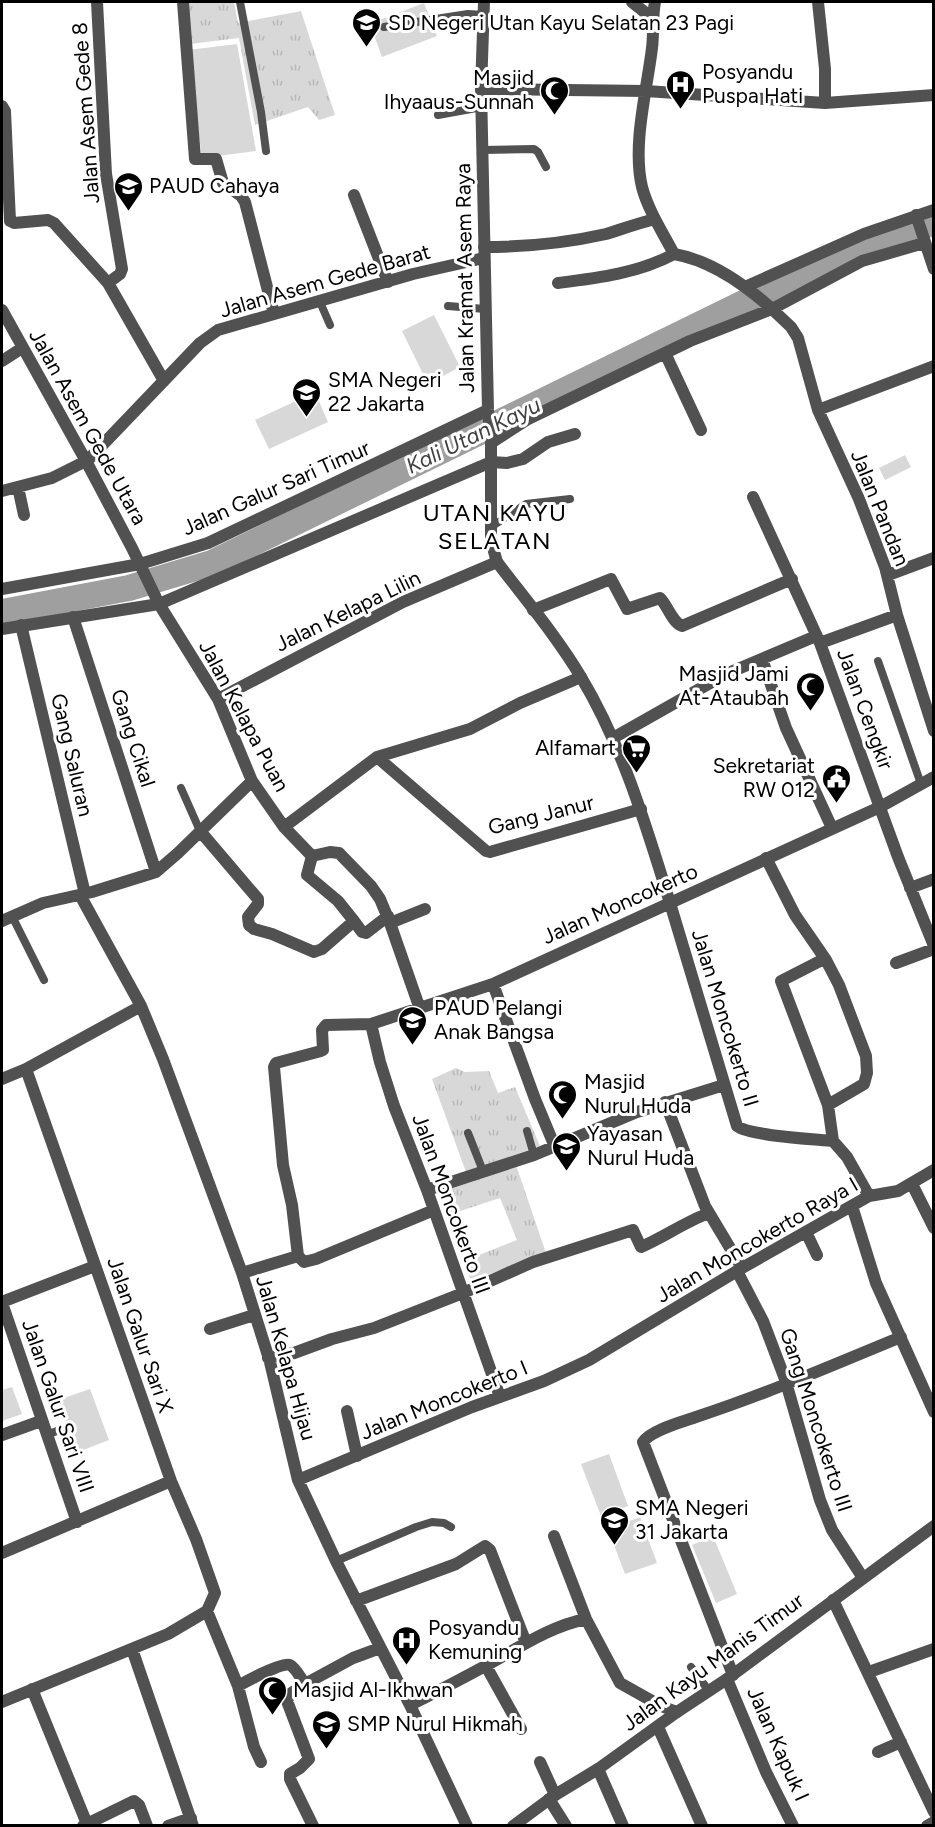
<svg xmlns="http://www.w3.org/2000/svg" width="935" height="1827" font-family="Figtree,sans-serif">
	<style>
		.grass { fill: url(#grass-tufts) }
		.park { fill: #d8d8d8 }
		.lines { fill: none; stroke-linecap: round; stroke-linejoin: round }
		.river { stroke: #9f9f9f; stroke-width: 26 }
		.service { stroke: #515151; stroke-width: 8 }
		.minor { stroke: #515151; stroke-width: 12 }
		.tertiary { stroke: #515151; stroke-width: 12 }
		.labels { text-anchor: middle; stroke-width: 6; stroke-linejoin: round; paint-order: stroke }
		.poi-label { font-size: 21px; fill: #000; stroke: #fff; text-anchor: start }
		.street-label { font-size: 21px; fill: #000; stroke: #fff }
		.water-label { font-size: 22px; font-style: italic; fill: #404040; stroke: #fff }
		.quarter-label { font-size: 24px; letter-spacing: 1.5px; fill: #000; stroke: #fff }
	</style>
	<defs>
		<pattern id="grass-tufts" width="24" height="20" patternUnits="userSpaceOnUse" patternTransform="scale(1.5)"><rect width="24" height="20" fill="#d8d8d8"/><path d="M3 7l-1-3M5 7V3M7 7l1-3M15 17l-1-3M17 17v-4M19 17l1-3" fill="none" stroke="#b8b8b8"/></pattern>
	</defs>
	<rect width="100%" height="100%" fill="#fff"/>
	<path class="grass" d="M186 2H234L238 23 301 11 335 115 319 120 308 107 255 125 239 38 190 44Z
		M456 1068 465 1072 489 1071 498 1093 515 1087 540 1146 466 1172 432 1079Z
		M516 1165 546 1253 471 1281 464 1261 517 1240 500 1198 451 1214 440 1191Z"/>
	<path class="park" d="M424 3 437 36 382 57 370 24Z
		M237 44 256 151 202 158 188 50Z
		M434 315 460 367 428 384 402 331Z
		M315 392 328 422 269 449 255 420Z
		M905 455 911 467 885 480 879 468Z
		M12 1387 22 1414 2 1421V1390Z
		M90 1389 109 1440 78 1452 58 1400Z
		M609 1454 628 1506 601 1516 581 1464Z
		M640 1517 657 1563 625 1574 608 1529Z
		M713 1536 737 1594 716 1603 692 1545Z"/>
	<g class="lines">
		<path class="river" d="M2 612 129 588 212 563 803 274 934 222"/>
		<path class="service" d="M240 2 261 112 266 151
			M384 27 468 14 484 15
			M438 115 482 107
			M482 150 534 149 538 152 546 167
			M320 302 330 325
			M448 306 485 309
			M491 527 526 504 570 499
			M878 661 921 784
			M181 788 200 831
			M12 916 44 980
			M527 1131 534 1155
			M468 1133 483 1171
			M46 1435 68 1427
			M336 1561 416 1527 432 1522 444 1523 451 1527
			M691 1667 709 1691"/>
		<path class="minor" d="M97 2 106 174 122 269 120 274 108 283 164 381
			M183 2 195 159H216L223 183 241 196 245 202 274 314
			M632 2 652 18
			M655 2C652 17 654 32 652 48 647 90 632 145 642 187 648 210 663 233 674 254
			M818 2 825 69V103
			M481 89 646 91 825 103 934 95
			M2 106 5 111 10 221 14 223 48 220 54 223 108 283
			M354 195 388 282
			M916 215 934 269
			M484 247C524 247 566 243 606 234 622 229 639 223 655 219
			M558 283C598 278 639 273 674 254 710 260 744 284 771 308
			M745 287 864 234 934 210
			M772 309 791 327 798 338 818 410 859 499 885 567 897 615 934 731
			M2 310 86 461 132 548 159 604 218 699 252 781 284 827 309 853 312 856 330 852 339 853 371 886 380 899 390 923 420 1009
			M665 353 701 430
			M2 361 22 348
			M818 410 934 366
			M491 443 528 419 690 341 772 309 862 261 924 243
			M491 462 507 463 523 459 548 442 575 434
			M18 487 24 515
			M2 491 52 478 88 460 200 343 218 330 413 274 484 258
			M753 497 820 643 898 857 934 946
			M888 575 934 558
			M533 610 611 579 627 609 660 598C668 606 672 622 682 626L792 579
			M73 617 156 872
			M21 625 85 894
			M820 643 897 615
			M762 659 786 728 832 828
			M218 699 403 602 497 562
			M613 738 726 674 816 636
			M377 757 486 851 490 852 641 809
			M284 827 377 757 470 729 520 703 581 677
			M200 831 258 899V904L248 917 249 925 254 929 272 934 314 952 322 949 354 921 362 932 366 933 388 916
			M312 856 307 875 338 901 354 921
			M766 858 795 915 826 960 839 985 866 1056 867 1073 864 1084 828 1105 833 1141
			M910 888 934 879
			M80 895 141 1006 163 1059 242 1273 270 1362 298 1480 336 1561 410 1705 467 1826
			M2 921 43 903 92 892 156 872 178 853 252 781
			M390 923 425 909
			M824 959 781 981 828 1105
			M896 963 934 949
			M493 984 535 1099 555 1147
			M371 1024 380 1062 394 1106 427 1190 500 1397
			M2 1079 26 1069 141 1006
			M665 1102 705 1206 742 1268
			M912 1184 934 1228
			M427 1190 534 1155 637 1112 724 1085
			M852 1206 876 1283 934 1412
			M806 1232 817 1255
			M298 1256 304 1262 316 1259 434 1210
			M737 1271 763 1321 785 1379 820 1500 832 1530 863 1578
			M242 1273 298 1256 292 1205 283 1165 274 1067 276 1063 321 1051 323 1050 322 1030 326 1025 371 1024 493 984 670 903 737 1126C750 1136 813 1139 833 1141L847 1157 869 1196
			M2 1302 95 1266
			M2 1303 77 1522
			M210 1329 254 1315
			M268 1358 294 1353 332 1339 374 1328 463 1293 533 1262 633 1230 641 1247C664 1237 685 1222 709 1213
			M347 1411 357 1456
			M2 1435 41 1421
			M298 1480 472 1407 544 1381 589 1360 742 1268 869 1196 898 1191 934 1170
			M554 1536 586 1619 620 1683 661 1706 677 1712
			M2 1553 171 1481
			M833 1600 934 1812
			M356 1601 456 1564 485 1546 490 1550 526 1643
			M207 1611 238 1686 254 1747 261 1762
			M132 1649 193 1826
			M486 1666 521 1729
			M869 1672 934 1649
			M733 1675 643 1442C651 1430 682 1422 696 1417 766 1394 833 1365 901 1337
			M727 1679 766 1772 793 1826
			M305 1684 290 1694 287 1701 309 1759 300 1768 290 1774V1779L313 1826
			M238 1686C247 1681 282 1662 290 1665 296 1668 301 1679 305 1684L353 1658 380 1648
			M32 1689 87 1824
			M2 1702 168 1634 207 1611 215 1593 196 1539 171 1481 26 1069
			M410 1705C437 1692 463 1678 489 1664 520 1647 551 1626 586 1619
			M658 1727 702 1826
			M878 1752 901 1742
			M540 1762 555 1795
			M598 1769 623 1826
			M549 1799 566 1826
			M83 1826 134 1801 139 1805 147 1826
			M168 1826 191 1818
			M927 1826 934 1822"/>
		<path class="tertiary" d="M484 2 481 89 488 410 491 443V541L497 562C526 600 557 637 581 677 623 747 646 826 670 903L880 807 934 777
			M2 589 140 564 208 543 488 410
			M2 629 159 604 491 462
			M513 1826 555 1795 598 1769 677 1712 727 1679 934 1526"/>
	</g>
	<defs>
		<symbol id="school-pin" viewBox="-11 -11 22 30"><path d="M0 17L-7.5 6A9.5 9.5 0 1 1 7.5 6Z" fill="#000" stroke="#fff"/><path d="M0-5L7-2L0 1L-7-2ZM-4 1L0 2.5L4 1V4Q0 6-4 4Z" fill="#fff"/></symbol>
		<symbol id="hospital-pin" viewBox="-11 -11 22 30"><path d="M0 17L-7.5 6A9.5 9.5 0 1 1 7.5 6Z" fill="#000" stroke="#fff"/><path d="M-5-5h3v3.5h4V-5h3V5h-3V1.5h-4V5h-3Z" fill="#fff"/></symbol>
		<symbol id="mosque-pin" viewBox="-11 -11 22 30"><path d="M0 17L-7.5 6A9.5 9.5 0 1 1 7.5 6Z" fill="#000" stroke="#fff"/><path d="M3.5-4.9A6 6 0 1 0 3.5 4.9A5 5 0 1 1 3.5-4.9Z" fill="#fff"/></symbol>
		<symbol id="supermarket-pin" viewBox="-11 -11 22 30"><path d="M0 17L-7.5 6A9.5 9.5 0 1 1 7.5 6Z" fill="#000" stroke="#fff"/><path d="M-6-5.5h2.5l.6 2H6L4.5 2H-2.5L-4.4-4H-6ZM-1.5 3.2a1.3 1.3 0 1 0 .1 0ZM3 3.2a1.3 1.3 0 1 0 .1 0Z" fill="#fff"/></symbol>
		<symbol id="civic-pin" viewBox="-11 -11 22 30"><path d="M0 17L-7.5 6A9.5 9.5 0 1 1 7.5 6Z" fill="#000" stroke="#fff"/><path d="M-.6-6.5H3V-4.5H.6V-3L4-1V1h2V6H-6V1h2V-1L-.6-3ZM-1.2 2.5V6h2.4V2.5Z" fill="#fff"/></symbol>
	</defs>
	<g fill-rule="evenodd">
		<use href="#school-pin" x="350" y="6" width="33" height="45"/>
		<use href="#hospital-pin" x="664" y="68" width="33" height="45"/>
		<use href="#mosque-pin" x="538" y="74" width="33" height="45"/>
		<use href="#school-pin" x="112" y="170" width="33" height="45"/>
		<use href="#school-pin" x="290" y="376" width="33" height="45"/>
		<use href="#mosque-pin" x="794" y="670" width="33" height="45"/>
		<use href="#supermarket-pin" x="620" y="732" width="33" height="45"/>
		<use href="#civic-pin" x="820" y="762" width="33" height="45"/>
		<use href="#school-pin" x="396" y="1004" width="33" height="45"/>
		<use href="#mosque-pin" x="546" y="1078" width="33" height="45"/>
		<use href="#school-pin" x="550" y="1130" width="33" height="45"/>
		<use href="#school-pin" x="598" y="1504" width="33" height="45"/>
		<use href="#hospital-pin" x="390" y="1624" width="33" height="45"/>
		<use href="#mosque-pin" x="256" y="1674" width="33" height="45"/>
		<use href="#school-pin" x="310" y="1708" width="33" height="45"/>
	</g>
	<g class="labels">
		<g class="poi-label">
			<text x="388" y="30">SD Negeri Utan Kayu Selatan 23 Pagi</text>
			<text x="702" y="79">Posyandu<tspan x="702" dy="24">Puspa Hati</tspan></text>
			<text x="534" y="85" text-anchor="end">Masjid<tspan x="534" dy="24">Ihyaaus-Sunnah</tspan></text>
			<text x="149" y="193">PAUD Cahaya</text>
			<text x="328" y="387">SMA Negeri<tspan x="328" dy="24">22 Jakarta</tspan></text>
			<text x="789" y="681" text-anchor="end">Masjid Jami<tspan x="789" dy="24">At-Ataubah</tspan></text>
			<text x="616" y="755" text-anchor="end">Alfamart</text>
			<text x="815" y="773" text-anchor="end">Sekretariat<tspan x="815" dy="24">RW 012</tspan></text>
			<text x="434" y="1015">PAUD Pelangi<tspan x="434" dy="24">Anak Bangsa</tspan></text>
			<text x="584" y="1089">Masjid<tspan x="584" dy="24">Nurul Huda</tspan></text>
			<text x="587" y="1141">Yayasan<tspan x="587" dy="24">Nurul Huda</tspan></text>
			<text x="635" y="1515">SMA Negeri<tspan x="635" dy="24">31 Jakarta</tspan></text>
			<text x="428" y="1635">Posyandu<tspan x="428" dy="24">Kemuning</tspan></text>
			<text x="293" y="1697">Masjid Al-Ikhwan</text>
			<text x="347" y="1731">SMP Nurul Hikmah</text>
		</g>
		<g class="street-label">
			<text transform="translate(86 113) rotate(-94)" y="7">Jalan Asem Gede 8</text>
			<text transform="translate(465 278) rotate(-91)" y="7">Jalan Kramat Asem Raya</text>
			<text transform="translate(325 281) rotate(-16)" y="7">Jalan Asem Gede Barat</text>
			<text transform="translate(88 427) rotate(61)" y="7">Jalan Asem Gede Utara</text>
			<text transform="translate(276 488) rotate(-24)" y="7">Jalan Galur Sari Timur</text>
			<text transform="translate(880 508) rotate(68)" y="7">Jalan Pandan</text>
			<text transform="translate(348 611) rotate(-26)" y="7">Jalan Kelapa Lilin</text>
			<text transform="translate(865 709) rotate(70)" y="7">Jalan Cengkir</text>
			<text transform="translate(244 716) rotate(62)" y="7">Jalan Kelapa Puan</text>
			<text transform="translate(133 738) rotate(72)" y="7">Gang Cikal</text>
			<text transform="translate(72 755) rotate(77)" y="7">Gang Saluran</text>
			<text transform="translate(541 815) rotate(-14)" y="7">Gang Janur</text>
			<text transform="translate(620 904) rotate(-24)" y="7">Jalan Moncokerto</text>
			<text transform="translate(725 1018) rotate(73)" y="7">Jalan Moncokerto II</text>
			<text transform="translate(451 1204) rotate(70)" y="7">Jalan Moncokerto III</text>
			<text transform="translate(757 1240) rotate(-30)" y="7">Jalan Moncokerto Raya I</text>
			<text transform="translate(140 1335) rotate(71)" y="7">Jalan Galur Sari X</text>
			<text transform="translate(286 1358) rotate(74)" y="7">Jalan Kelapa Hijau</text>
			<text transform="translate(444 1400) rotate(-22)" y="7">Jalan Moncokerto I</text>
			<text transform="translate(58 1406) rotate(71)" y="7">Jalan Galur Sari VIII</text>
			<text transform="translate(816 1420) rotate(72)" y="7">Gang Moncokerto III</text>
			<text transform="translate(713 1662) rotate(-36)" y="7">Jalan Kayu Manis Timur</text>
			<text transform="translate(778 1744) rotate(66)" y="7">Jalan Kapuk I</text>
		</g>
		<g class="water-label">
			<text transform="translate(473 435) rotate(-26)" y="8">Kali Utan Kayu</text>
		</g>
		<g class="quarter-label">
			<text x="495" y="521">UTAN KAYU<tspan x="495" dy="28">SELATAN</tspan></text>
		</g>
	</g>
	<rect width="935" height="1827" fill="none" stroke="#000000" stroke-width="6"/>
</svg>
